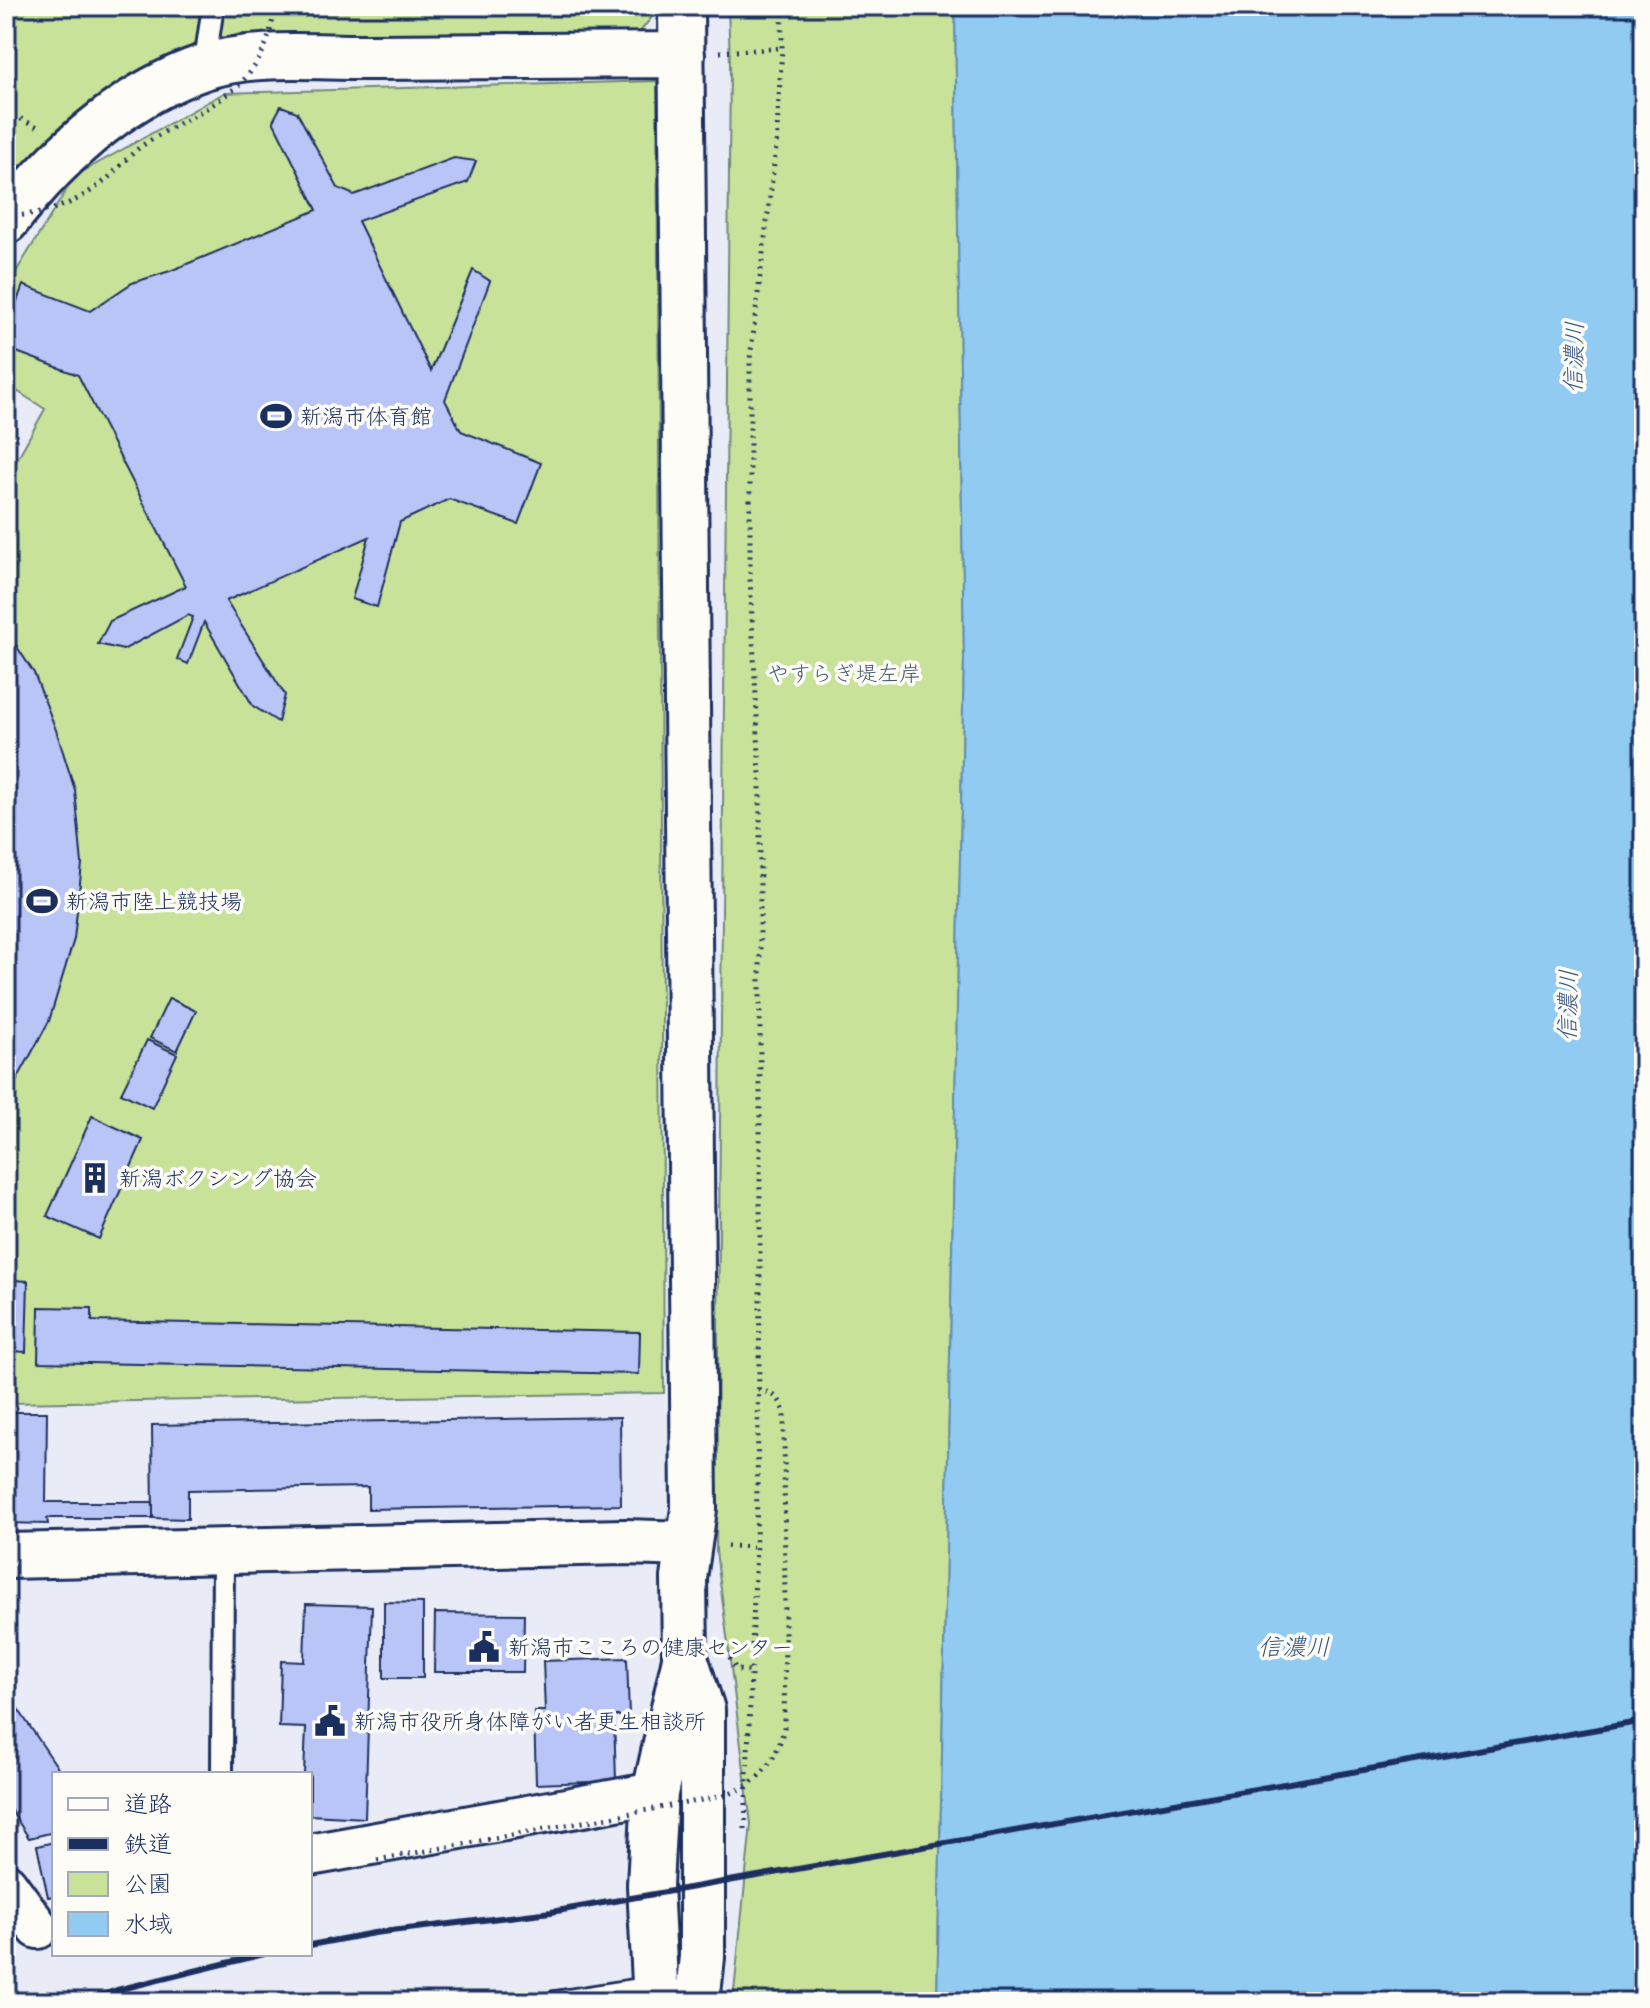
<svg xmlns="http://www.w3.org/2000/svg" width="1650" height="2008" font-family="'Patrick Hand','Klee One',sans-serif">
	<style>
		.green { fill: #c9e299; stroke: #72887c; stroke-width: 2 }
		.water { fill: #91cbf1; stroke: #628db6; stroke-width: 2 }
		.building { fill: #b9c5f6; stroke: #1b2f5e; stroke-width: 2 }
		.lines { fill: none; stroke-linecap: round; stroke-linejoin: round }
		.service-casing { stroke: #1b2f5e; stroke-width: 26 }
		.minor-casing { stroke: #1b2f5e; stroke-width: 46 }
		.tertiary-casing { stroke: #1b2f5e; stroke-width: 50 }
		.path { stroke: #1b2f5e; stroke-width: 5; stroke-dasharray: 2 6; stroke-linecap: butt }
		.service { stroke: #fdfcf7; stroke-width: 20 }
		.minor { stroke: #fdfcf7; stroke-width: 40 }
		.tertiary { stroke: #fdfcf7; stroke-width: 44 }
		.rail { stroke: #1b2f5e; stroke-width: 6 }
		.path-bridge { stroke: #1b2f5e; stroke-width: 5; stroke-dasharray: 2 6; stroke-linecap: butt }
		.labels { text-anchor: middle; stroke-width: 7; stroke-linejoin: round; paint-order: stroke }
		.poi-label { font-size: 22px; fill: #1b2f5e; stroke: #fdfcf7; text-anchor: start }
		.park-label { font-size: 22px; fill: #465c6d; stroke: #fdfcf7 }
		.water-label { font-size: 24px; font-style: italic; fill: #385683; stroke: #fdfcf7 }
	</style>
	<rect width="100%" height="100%" fill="#e9ecf7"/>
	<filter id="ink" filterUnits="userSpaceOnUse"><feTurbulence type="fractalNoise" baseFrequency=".0125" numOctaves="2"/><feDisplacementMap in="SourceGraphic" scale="16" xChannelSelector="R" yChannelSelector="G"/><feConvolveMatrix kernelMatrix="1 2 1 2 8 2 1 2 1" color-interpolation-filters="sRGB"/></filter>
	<g filter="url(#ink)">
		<path class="green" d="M6 6H661L634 39 239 34 146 71 46 141 6 186Z
			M728 6H955L964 659 937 2002H733L751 1824 716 1551 730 63Z
			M657 81 664 1393 6 1403V479L45 409 6 384V288L75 176 224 93Z"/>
		<path class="water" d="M955 6H1644V2002H937L964 659Z"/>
		<path class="building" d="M281 106 297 112 338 188 354 195 454 158 476 161 468 182 358 221 431 371 473 270 490 281 445 400 461 431 541 463 518 524 449 499 400 522 377 607 352 599 369 537 226 601 285 695 278 722 253 706 204 622 188 664 177 659 193 617 188 615 123 650 98 644 110 621 186 586 78 375 6 348V331L23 285 90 311 132 283 170 271 317 210 273 121Z
			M6 630 34 673 56 730 75 790 82 864 74 939 49 1021 6 1100Z
			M169 998 196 1011 177 1051 150 1038Z
			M147 1040 177 1054 152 1108 121 1093Z
			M92 1116 143 1140 99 1239 47 1216Z
			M14 1280 28 1281 26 1352 12 1351Z
			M39 1307 92 1308V1321L640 1332 639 1374 38 1362Z
			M6 1412H47L46 1502H153V1518H47L48 1524 6 1523Z
			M620 1417 621 1505 368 1509V1487L188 1490V1519L153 1518 152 1425Z
			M384 1602 423 1603V1678H384Z
			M306 1604 372 1606 365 1818 310 1815V1774H304L306 1728 279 1727 281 1661 304 1662Z
			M435 1613 524 1614 523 1672H434Z
			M627 1658 629 1716H614L616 1781 536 1784 534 1711H545L543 1661Z
			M6 1691 62 1774H54V1832L29 1838 6 1803Z
			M54 1842V1896L48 1897 37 1846Z"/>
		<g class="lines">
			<defs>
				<path id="service" d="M204 68 213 6
					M222 1774 223 1550
					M555 2002 654 1987"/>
				<path id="minor" d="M310 1855 655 1793
					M6 1884 38 1928"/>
				<path id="tertiary" d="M6 221C57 156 124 94 204 67 257 50 318 58 373 57 476 56 579 56 682 55
					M6 1556 625 1542 688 1544
					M686 1661 702 1710V1957L697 2002
					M656 2002 650 1885 655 1793 685 1659 684 1578 694 1509 681 6"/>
			</defs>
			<use href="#service" class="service-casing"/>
			<use href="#minor" class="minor-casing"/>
			<use href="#tertiary" class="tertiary-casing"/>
			<path class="path" d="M720 52 782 48
				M6 112 38 127
				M758 1390C774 1393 780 1397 784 1413L785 1637
				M727 1546 756 1547
				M730 1658 736 1670 750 1671
				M745 1829 756 1547 760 1306V775L750 579V359L776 148 782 48V6"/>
			<use href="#service" class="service"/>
			<use href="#minor" class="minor"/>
			<use href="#tertiary" class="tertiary"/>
			<path class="rail" d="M310 1945 374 1933 551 1912 1644 1721
				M83 2002 117 1990 264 1954"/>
			<path class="path-bridge" d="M6 217C48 213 74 206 107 179 119 168 130 154 143 145 207 103 264 95 275 6
				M377 1860 724 1796C758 1784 776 1763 784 1728L785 1637"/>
		</g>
	</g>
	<defs>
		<symbol id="stadium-bare" viewBox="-9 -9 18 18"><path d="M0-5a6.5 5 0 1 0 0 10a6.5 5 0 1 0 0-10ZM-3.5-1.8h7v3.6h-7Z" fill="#1b2f5e" stroke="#fdfcf7" stroke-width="2.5" paint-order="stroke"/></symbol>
		<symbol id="building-bare" viewBox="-9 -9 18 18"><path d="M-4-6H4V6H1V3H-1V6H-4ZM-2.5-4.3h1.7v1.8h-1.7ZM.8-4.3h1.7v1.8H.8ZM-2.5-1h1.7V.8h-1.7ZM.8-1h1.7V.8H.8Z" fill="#1b2f5e" stroke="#fdfcf7" stroke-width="2.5" paint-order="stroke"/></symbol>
		<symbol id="civic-bare" viewBox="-9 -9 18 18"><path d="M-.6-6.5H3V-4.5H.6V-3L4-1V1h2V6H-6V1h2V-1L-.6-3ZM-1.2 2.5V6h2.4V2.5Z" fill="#1b2f5e" stroke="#fdfcf7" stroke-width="2.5" paint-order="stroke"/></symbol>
	</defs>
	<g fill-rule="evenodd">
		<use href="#stadium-bare" x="254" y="394" width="44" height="44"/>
		<use href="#stadium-bare" x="20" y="879" width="44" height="44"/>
		<use href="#building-bare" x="73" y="1156" width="44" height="44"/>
		<use href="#civic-bare" x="462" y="1625" width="44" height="44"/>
		<use href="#civic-bare" x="308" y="1699" width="44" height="44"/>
	</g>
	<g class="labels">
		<g class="poi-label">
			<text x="300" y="424">新潟市体育館</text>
			<text x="66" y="909">新潟市陸上競技場</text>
			<text x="119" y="1186">新潟ボクシング協会</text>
			<text x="508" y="1655">新潟市こころの健康センター</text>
			<text x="354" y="1729">新潟市役所身体障がい者更生相談所</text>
		</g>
		<g class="park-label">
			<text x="844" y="681">やすらぎ堤左岸</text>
		</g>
		<g class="water-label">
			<text transform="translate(1574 357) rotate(-89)" y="8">信濃川</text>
			<text transform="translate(1568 1005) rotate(-89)" y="8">信濃川</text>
			<text x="1294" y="1655">信濃川</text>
		</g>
	</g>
	<rect width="1650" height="2008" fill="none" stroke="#fdfcf7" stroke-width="32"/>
	<rect x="16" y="16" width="1618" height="1976" fill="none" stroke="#1b2f5e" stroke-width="3" filter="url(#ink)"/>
	<rect x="52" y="1772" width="260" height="184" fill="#fdfcf7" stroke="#a3aaba" stroke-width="2"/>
	<rect x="68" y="1798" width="40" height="12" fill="#fdfcf7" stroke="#a3aaba" stroke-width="2"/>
	<text x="124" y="1812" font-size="24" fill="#1b2f5e">道路</text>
	<rect x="68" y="1838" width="40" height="12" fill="#1b2f5e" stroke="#a3aaba" stroke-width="2"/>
	<text x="124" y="1852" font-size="24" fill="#1b2f5e">鉄道</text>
	<rect x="68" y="1872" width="40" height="24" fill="#c9e299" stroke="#a3aaba" stroke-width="2"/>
	<text x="124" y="1892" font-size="24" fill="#1b2f5e">公園</text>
	<rect x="68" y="1912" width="40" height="24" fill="#91cbf1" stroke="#a3aaba" stroke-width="2"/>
	<text x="124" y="1932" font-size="24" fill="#1b2f5e">水域</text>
</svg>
